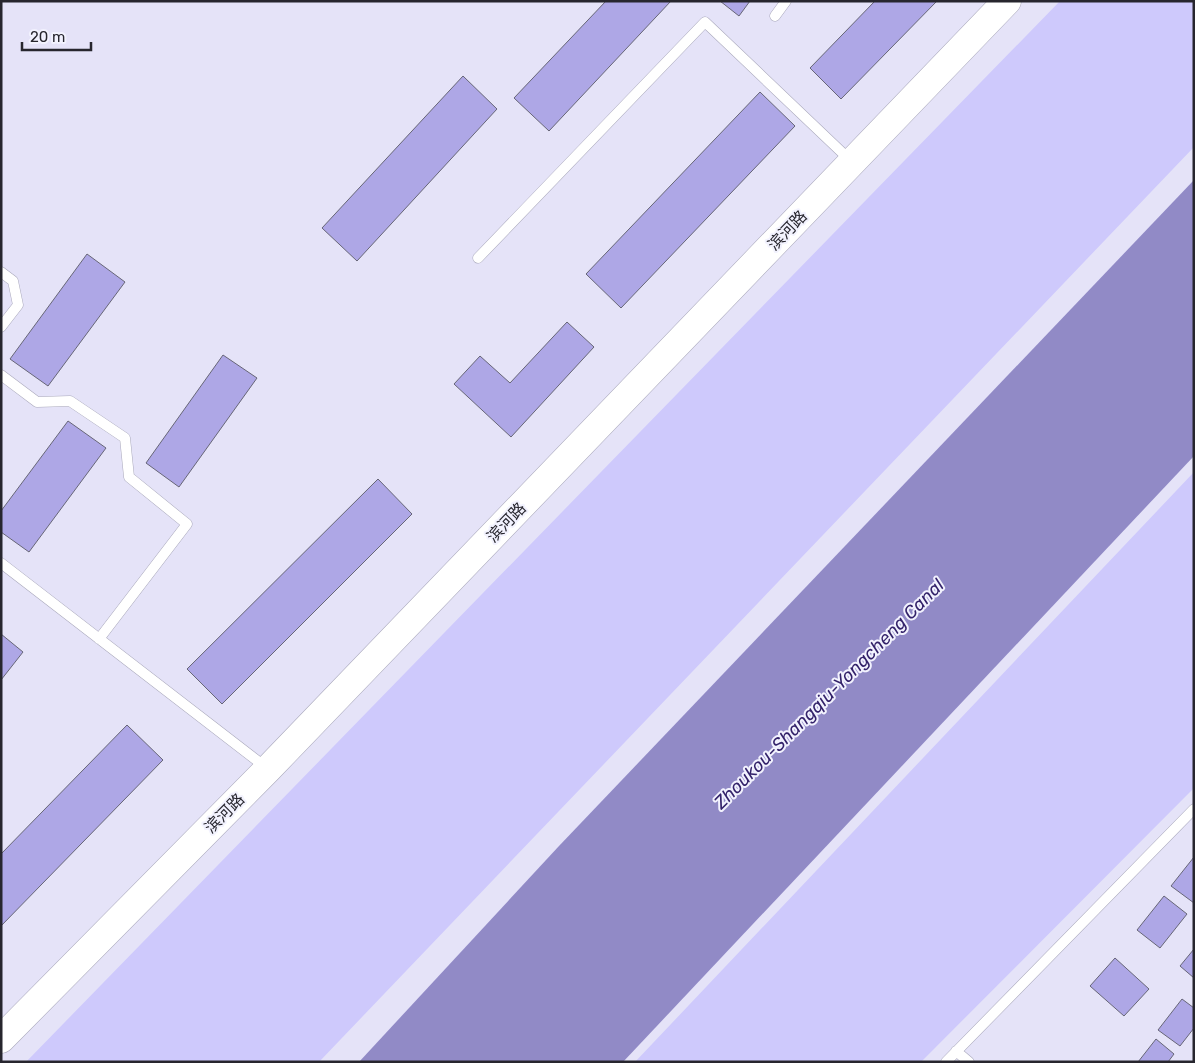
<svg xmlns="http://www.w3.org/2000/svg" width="1195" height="1063" font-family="Rubik,'Noto Sans SC',sans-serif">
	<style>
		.green { fill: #cec9fc }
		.water { fill: #918ac6 }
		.building { fill: #aea7e6; stroke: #676677 }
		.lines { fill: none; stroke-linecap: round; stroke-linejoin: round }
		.lane-casing { stroke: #a9a8bb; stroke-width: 11 }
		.secondary-casing { stroke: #a9a8bb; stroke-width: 29 }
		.lane { stroke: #fff; stroke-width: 10 }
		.secondary { stroke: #fff; stroke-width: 28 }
		.labels { text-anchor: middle; stroke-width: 4; stroke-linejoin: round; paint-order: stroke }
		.street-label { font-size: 16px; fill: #27262e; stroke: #f2f2fe }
		.water-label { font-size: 18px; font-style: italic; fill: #33226a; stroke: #f2f2fe }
	</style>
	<rect width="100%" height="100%" fill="#e5e3f8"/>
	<path class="green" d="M1060 1H1194V147L319 1062H26Z
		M1194 472V788L921 1062H635Z"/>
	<path class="water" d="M1194 180V456L623 1062H359L559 846Z"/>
	<path class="building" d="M606 1H671L549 131 514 98Z
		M720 1H750L739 16Z
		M875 1H937L841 99 810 68Z
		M463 76 497 109 357 261 322 228Z
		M760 92 795 126 621 308 586 274Z
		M87 254 125 282 48 386 10 359Z
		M567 322 594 347 511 437 454 384 480 356 510 383Z
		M223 355 257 378 179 487 146 463Z
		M68 421 106 448 29 552 1 532V511Z
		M378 479 412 514 222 704 187 669Z
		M1 634 23 652 1 680Z
		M127 725 163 760 1 926V854Z
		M1194 857V903L1171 886Z
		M1164 896 1187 914 1160 948 1137 930Z
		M1194 949V978L1180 966Z
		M1115 958 1149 989 1124 1016 1090 986Z
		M1182 999 1194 1008V1028L1180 1046 1158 1030Z
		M1156 1039 1174 1054 1168 1062H1138Z"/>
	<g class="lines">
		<defs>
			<path id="lane" d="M775 16 786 1
				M478 258 705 22 852 162
				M1 272 13 281 18 305 1 327
				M1 375 37 402 70 401 125 438 129 477 187 524 99 639
				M1 563 268 769
				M956 1051 969 1062
				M946 1062 1194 809"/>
			<path id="secondary" d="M1 1039 268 769 1007 1"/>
		</defs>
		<use href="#lane" class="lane-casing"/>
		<use href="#secondary" class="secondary-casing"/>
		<use href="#lane" class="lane"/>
		<use href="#secondary" class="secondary"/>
	</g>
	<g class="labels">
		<g class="street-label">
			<text transform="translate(787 230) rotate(-46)" y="6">滨河路</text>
			<text transform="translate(506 522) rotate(-46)" y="6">滨河路</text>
			<text transform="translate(224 813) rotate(-45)" y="6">滨河路</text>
		</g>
		<g class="water-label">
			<text transform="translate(829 694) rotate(-45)" y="6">Zhoukou-Shangqiu-Yongcheng Canal</text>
		</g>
	</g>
	<rect width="1195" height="1063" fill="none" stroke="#27262e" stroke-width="5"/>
	<path d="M22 42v8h69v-8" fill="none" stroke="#27262e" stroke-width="2.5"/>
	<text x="30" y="42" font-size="15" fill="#27262e" stroke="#f2f2fe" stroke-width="4" paint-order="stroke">20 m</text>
</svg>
